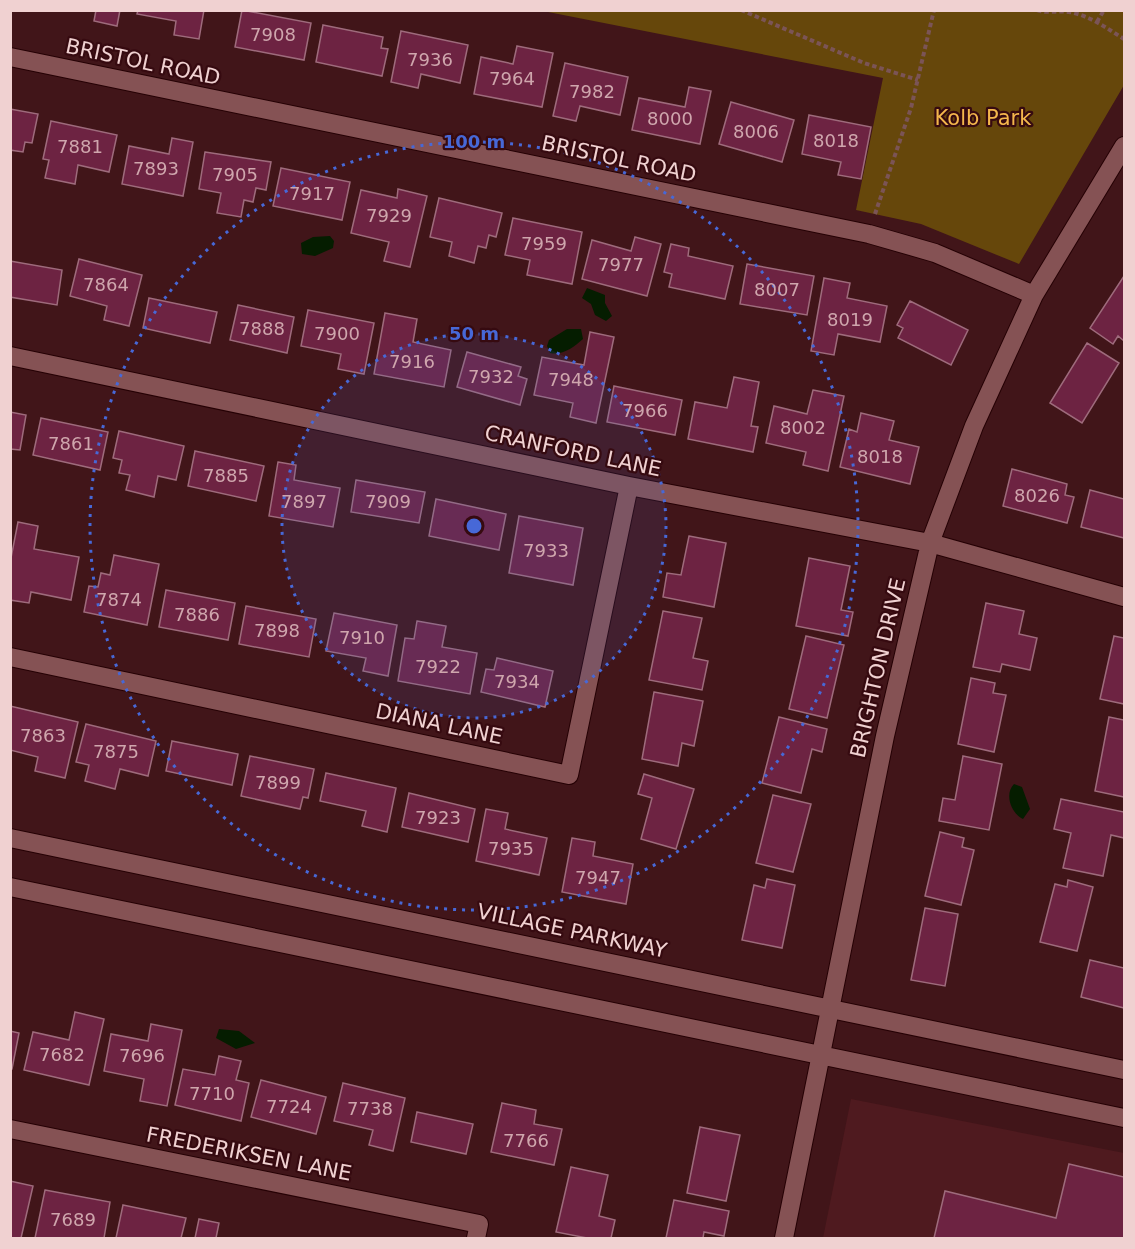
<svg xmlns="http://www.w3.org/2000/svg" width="1135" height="1249" font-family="'DejaVu Sans',sans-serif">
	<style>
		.built { fill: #4f1a1f }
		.green { fill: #66470b }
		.water { fill: #051d00 }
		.building { fill: #6d2342; stroke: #9e6b7c; stroke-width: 1.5 }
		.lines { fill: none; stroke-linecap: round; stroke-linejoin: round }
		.minor-casing { stroke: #250004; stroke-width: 20 }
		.path { stroke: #7b5456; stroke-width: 4; stroke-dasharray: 4.5 3; stroke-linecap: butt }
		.minor { stroke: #855254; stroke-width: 18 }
		.ring { fill: none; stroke: #4768d7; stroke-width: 3; stroke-dasharray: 3 6 }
		.labels { text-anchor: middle; stroke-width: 4.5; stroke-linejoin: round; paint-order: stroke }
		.number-label { font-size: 18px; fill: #cfa6ad }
		.street-label { font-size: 21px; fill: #f0d1d1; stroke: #360a10 }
		.park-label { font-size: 21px; fill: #f4b74c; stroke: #360a10 }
		.centre { fill: #4768d7; stroke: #360a10; stroke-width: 3 }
		.ring-label { font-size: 18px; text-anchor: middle; font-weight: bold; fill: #4768d7; stroke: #360a10; stroke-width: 4.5; stroke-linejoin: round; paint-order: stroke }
	</style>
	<rect width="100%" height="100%" fill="#411519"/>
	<path class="built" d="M851 1099 1124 1153V1238H823Z"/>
	<path class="green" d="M543 11H1124V85L1019 264 921 224 856 210 883 78Z"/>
	<path class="water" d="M330 236 334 241 333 248 315 256 302 254 301 243 313 237Z
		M587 288 605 295V303L612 316 606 321 595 315 591 304 582 298Z
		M567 329H581L583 339C574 347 562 356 550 353L547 346 549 340Z
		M1014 784 1022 787 1030 809 1023 819C1011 813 1004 794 1014 784Z
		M219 1029 239 1031 255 1043 236 1049 216 1038Z"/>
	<path class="building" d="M96 10H120L117 26 94 21Z
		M138 10H204L199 39 174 35 176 21 137 14Z
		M242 10 311 23 304 60 235 47Z
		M323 25 383 37 381 48 388 49 382 76 316 62Z
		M401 31 468 45 460 83 421 74 418 88 391 82Z
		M517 46 553 53 542 107 474 94 481 57 513 64Z
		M565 63 628 77 620 115 580 106 576 121 553 116Z
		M689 87 711 91 700 144 632 130 639 98 685 107Z
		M731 102 794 120 782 162 719 144Z
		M10 109 38 114 32 143 25 142 23 152 10 150Z
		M809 115 871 127 861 179 838 175 841 162 802 154Z
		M51 121 117 135 109 172 78 165 75 184 45 178 49 160 43 159Z
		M172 138 193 142 183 196 122 184 129 146 169 154Z
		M205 152 271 162 266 190 256 188 253 202 244 200 241 217 217 213 221 193 199 189Z
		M281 168 350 182 342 220 273 206Z
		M398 189 427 196 410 267 384 261 389 242 351 233 361 190 397 198Z
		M439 198 502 213 496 237 489 235 486 248 478 246 474 263 449 256 452 242 430 237Z
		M513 218 582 232 572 284 527 275 530 260 505 255Z
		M635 237 661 244 647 296 582 279 592 240 631 251Z
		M671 244 689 248 688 256 733 266 725 299 669 287 672 274 664 272Z
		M79 259 142 275 129 326 104 320 107 306 70 296Z
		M10 261 62 270 57 305 10 297Z
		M747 264 814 276 807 315 740 304Z
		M1124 276V341L1118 336 1113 344 1090 328Z
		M824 278 850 283 847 298 887 306 880 342 838 334 834 355 811 351Z
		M149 298 217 312 210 343 143 328Z
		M910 301 968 330 951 365 898 338 903 328 897 325Z
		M238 305 294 317 287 353 230 340Z
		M308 310 374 323 364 374 338 369 341 354 301 346Z
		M385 313 417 319 413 342 451 350 444 387 374 374Z
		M590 332 614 337 596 423 570 417 573 403 534 395 542 357 584 365Z
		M1087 343 1119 363 1082 423 1050 403Z
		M467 352 521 367 518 376 527 379 520 405 457 387Z
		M734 377 759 382 751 426 758 427 753 452 688 439 695 402 727 408Z
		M614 386 682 400 675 435 607 422Z
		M813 390 844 396 828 471 803 465 806 452 766 443 774 406 807 414Z
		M10 412 26 415 20 450 10 449Z
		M861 413 894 421 889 440 919 447 910 484 840 467 849 429 857 432Z
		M41 418 108 432 100 470 33 455Z
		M119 431 184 446 176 480 158 476 154 497 126 490 130 475 119 473 122 460 113 458Z
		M195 451 264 466 256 501 188 486Z
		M278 462 296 465 294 480 340 488 333 527 269 516Z
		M1012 469 1067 484 1065 495 1074 497 1067 523 1003 506Z
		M356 480 425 492 419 523 351 512Z
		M1090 490 1124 499V538L1081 527Z
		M436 499 506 514 499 550 429 536Z
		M519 516 583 528 573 585 509 573Z
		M18 522 38 526 34 549 79 557 71 600 31 592 29 603 10 600V563Z
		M689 536 726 543 714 607 663 597 667 573 681 575Z
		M114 555 159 564 147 625 84 612 89 586 98 587 101 573 110 575Z
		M809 558 850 566 841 610 853 612 848 636 796 626Z
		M166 590 235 603 228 640 159 627Z
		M986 603 1024 611 1019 634 1037 638 1030 670 1002 664 1000 672 973 667Z
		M246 606 316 619 309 657 239 644Z
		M663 611 702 618 693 658 708 661 702 690 649 680Z
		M334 613 397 625 388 676 363 671 366 658 326 651Z
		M417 621 446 626 442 647 477 653 470 694 398 681 405 638 414 639Z
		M806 636 844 645 827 718 789 709Z
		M1114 636 1124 638V704L1100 699Z
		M497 658 553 671 545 707 481 692 486 669 494 670Z
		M971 678 995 683 993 693 1006 695 994 752 958 744Z
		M654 692 703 701 694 746 682 743 678 766 642 759Z
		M10 706 78 722 65 778 35 771 38 757 10 750Z
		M779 717 827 729 822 752 812 749 801 793 762 783Z
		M1109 717 1124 720V797L1095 791Z
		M86 724 156 741 148 776 120 769 115 789 85 781 89 765 76 762Z
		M172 741 238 754 232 785 166 771Z
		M250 756 314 769 308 798 303 797 300 809 241 796Z
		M963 756 1002 764 989 830 939 821 943 798 955 800Z
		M326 773 396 788 387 832 362 826 366 811 320 801Z
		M644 774 694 789 676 849 641 839 652 798 638 794Z
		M409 793 475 809 468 842 402 827Z
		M773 795 811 804 793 872 756 863Z
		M1061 799 1124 812V838L1111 835 1103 876 1063 868 1071 833 1054 829Z
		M486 809 508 813 505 829 547 838 539 875 476 861Z
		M940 832 964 838 962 847 974 850 961 905 925 896Z
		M572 838 595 842 593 856 633 864 626 904 562 892Z
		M767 879 795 885 782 948 742 940 754 885 765 888Z
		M1068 880 1093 887 1077 951 1040 942 1055 884 1067 887Z
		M925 908 958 914 945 986 911 980Z
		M1090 960 1124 968V1008L1081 997Z
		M75 1012 104 1019 89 1085 24 1070 33 1032 69 1040Z
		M151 1024 182 1030 167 1106 140 1101 144 1079 104 1071 111 1034 148 1041Z
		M10 1031 19 1033 12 1069H10Z
		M219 1056 241 1061 236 1080 249 1083 241 1121 175 1105 183 1069 215 1075Z
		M261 1080 326 1097 316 1134 251 1117Z
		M343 1083 405 1098 393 1151 369 1145 373 1130 334 1121Z
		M502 1103 536 1110 534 1124 562 1129 554 1165 491 1152Z
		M417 1112 473 1124 466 1154 411 1142Z
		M700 1127 740 1135 726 1201 687 1193Z
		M1069 1164 1124 1177V1238H934L945 1191 1056 1218Z
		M571 1167 608 1175 599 1216 615 1220 611 1238H587L556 1232Z
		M10 1181 33 1186 21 1238H10Z
		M45 1190 110 1202 104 1238H35Z
		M674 1200 729 1211 724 1236 704 1232 703 1238H666Z
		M123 1205 186 1218 181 1238H116Z
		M199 1219 219 1223 216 1238H195Z"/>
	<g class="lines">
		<defs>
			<path id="minor" d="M10 57 869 234 935 253 1034 295
				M10 356 629 486 930 543 1124 597
				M10 657 569 775 629 486
				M10 838 1124 1070
				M10 887 1124 1118
				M10 1129 479 1224 476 1238
				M784 1238 885 736 930 543 974 426 1034 295 1124 146"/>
		</defs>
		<use href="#minor" class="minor-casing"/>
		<path class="path" d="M741 10 864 63 918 80
			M1037 10C1048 14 1058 10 1069 12 1089 15 1108 29 1124 39
			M1097 22 1104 10
			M875 214 911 108 934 10"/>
		<use href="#minor" class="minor"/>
	</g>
	<circle cx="474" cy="526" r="192" fill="#4768d7" fill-opacity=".12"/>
	<g class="ring">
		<circle cx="474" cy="526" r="192"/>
		<circle cx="474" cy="526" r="384"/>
	</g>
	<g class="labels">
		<g class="number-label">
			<text x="273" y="41">7908</text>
			<text x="430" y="66">7936</text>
			<text x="512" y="85">7964</text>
			<text x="592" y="98">7982</text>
			<text x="670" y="125">8000</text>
			<text x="756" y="138">8006</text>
			<text x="836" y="147">8018</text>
			<text x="80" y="153">7881</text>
			<text x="156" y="175">7893</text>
			<text x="235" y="181">7905</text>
			<text x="312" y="200">7917</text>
			<text x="389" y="222">7929</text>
			<text x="544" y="250">7959</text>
			<text x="621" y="271">7977</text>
			<text x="106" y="291">7864</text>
			<text x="777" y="296">8007</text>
			<text x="850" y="326">8019</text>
			<text x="262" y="335">7888</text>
			<text x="337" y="340">7900</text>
			<text x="412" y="368">7916</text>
			<text x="491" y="383">7932</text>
			<text x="571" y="386">7948</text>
			<text x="645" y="417">7966</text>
			<text x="803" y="434">8002</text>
			<text x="71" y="450">7861</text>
			<text x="880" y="463">8018</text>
			<text x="226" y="482">7885</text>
			<text x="1037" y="502">8026</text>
			<text x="304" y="508">7897</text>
			<text x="388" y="508">7909</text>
			<text x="546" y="557">7933</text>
			<text x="119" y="606">7874</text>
			<text x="197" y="621">7886</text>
			<text x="277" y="637">7898</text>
			<text x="362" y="644">7910</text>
			<text x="438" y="673">7922</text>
			<text x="517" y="688">7934</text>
			<text x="43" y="742">7863</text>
			<text x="116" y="758">7875</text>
			<text x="278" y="789">7899</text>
			<text x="438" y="824">7923</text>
			<text x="511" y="855">7935</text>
			<text x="598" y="884">7947</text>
			<text x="62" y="1061">7682</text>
			<text x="142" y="1062">7696</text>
			<text x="212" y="1100">7710</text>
			<text x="289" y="1113">7724</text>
			<text x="370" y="1115">7738</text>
			<text x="526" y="1147">7766</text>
			<text x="73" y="1226">7689</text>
		</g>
		<g class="street-label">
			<text transform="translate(143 62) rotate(12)" y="7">BRISTOL ROAD</text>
			<text transform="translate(619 159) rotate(12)" y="7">BRISTOL ROAD</text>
			<text transform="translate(573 451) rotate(12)" y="7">CRANFORD LANE</text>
			<text transform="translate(878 668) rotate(-77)" y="7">BRIGHTON DRIVE</text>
			<text transform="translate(439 724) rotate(12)" y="7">DIANA LANE</text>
			<text transform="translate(572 931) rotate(12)" y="7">VILLAGE PARKWAY</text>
			<text transform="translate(249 1154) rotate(11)" y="7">FREDERIKSEN LANE</text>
		</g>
		<g class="park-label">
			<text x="983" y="125">Kolb Park</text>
		</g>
	</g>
	<circle cx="474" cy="526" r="9" class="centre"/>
	<g class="ring-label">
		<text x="474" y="148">100 m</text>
		<text x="474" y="340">50 m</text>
	</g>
	<rect width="1135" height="1249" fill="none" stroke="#f0d1d1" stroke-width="24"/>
</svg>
